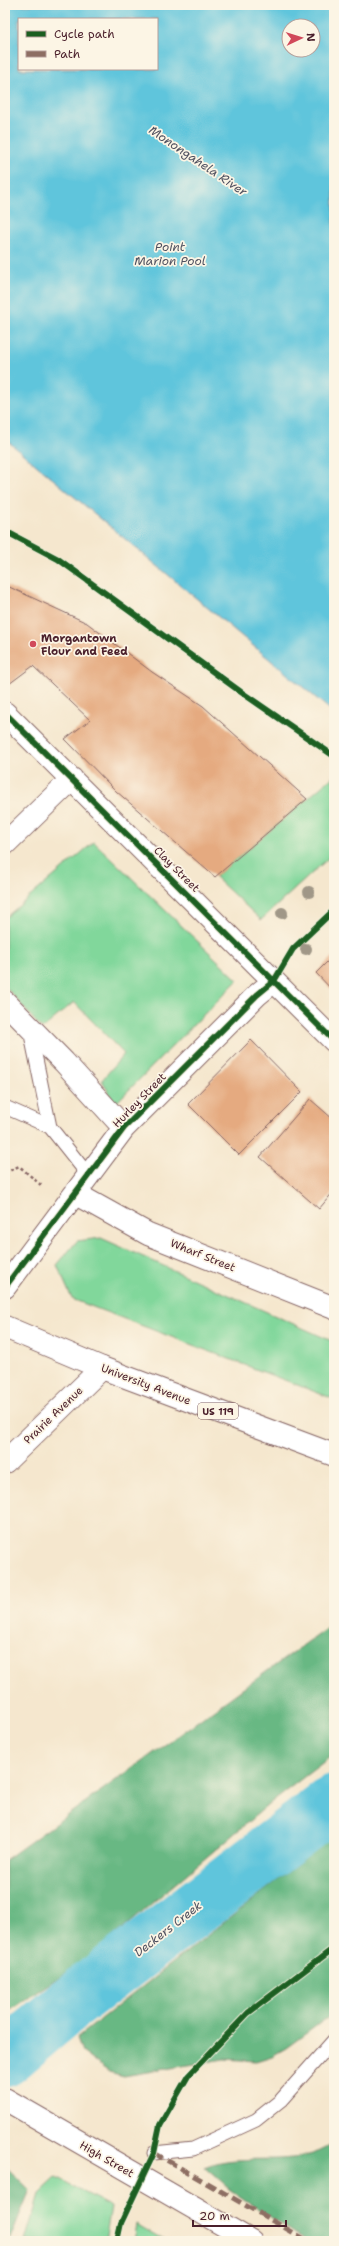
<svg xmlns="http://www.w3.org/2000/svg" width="339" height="2246" font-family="'Shantell Sans',sans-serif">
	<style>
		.green { fill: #81d79b; stroke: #667b63 }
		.forest { fill: #68b883; stroke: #596c57 }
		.water { fill: #5fc5dc; stroke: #547284; fill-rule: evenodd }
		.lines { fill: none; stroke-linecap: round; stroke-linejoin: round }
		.river { stroke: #5fc5dc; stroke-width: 56 }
		.building { fill: #e5aa80 }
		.service-casing { stroke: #866564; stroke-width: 15 }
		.minor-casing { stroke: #866564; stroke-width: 24 }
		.tertiary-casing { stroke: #866564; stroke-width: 24 }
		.primary-casing { stroke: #866564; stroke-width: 24 }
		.path { stroke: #866564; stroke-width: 2.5; stroke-dasharray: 3 3; stroke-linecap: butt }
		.service { stroke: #fff; stroke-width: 13 }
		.minor { stroke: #fff; stroke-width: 22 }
		.tertiary { stroke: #fff; stroke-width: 22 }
		.primary { stroke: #fff; stroke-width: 22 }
		.quiet { stroke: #8d6e63; stroke-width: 5; stroke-dasharray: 10 5; stroke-linecap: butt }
		.cycleway-casing { stroke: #fcf5e5; stroke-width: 8 }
		.cycleway { stroke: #1b5e20; stroke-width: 6 }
		.tree { fill: #a09787 }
		.poi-dot { fill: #d1495b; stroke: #fcf5e5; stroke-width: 1.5 }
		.labels { text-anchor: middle; stroke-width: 3.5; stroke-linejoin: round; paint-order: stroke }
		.shield { fill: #fcf5e5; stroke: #7f5f63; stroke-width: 1 }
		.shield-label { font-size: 10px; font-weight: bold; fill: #4a1f2b }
		.poi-label { font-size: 11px; font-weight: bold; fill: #4a1f2b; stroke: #fcf5e5; text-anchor: start }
		.street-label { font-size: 11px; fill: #4a1f2b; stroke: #fcf5e5 }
		.water-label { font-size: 12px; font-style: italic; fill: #505160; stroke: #fcf5e5 }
	</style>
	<rect width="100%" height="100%" fill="#fcf5e5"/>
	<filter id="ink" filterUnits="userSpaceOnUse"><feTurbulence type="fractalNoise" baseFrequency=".025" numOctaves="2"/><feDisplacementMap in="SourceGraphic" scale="8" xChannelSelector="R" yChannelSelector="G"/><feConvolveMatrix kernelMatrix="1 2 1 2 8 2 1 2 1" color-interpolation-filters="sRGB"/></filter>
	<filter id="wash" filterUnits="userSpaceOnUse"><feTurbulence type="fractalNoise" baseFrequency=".012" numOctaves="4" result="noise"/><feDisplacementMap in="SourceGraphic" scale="16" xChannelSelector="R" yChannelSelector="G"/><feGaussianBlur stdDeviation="0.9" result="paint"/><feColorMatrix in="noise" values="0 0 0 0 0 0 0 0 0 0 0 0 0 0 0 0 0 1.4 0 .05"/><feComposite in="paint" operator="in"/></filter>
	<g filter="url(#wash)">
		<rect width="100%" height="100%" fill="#f5e7ce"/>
		<path class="green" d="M334 776V853L261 920 215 877Z
			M94 842 238 980 115 1104 102 1080 124 1054 74 1002 42 1029 5 986V918Z
			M101 1238 334 1342V1399L72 1299 57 1265 77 1241Z
			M56 2178 111 2207 105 2241H25L39 2194Z
			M136 2224 166 2241H133Z"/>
		<path class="forest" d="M334 1623V1754L274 1800 91 1955 5 2014V1860Z
			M334 1836V2013L286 2048 272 2056 256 2061 224 2059 124 2076 109 2072 82 2052 77 2038Z
			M334 2143V2241H306L229 2189 204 2167C244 2150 297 2171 334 2143Z
			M5 2166 30 2190 9 2241H5Z"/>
		<path class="water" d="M5 5H334V713L5 439ZM19 19H157V69H19ZM289 26H313V50H289Z"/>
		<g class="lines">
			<path class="river" d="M5 2059 66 2007 334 1802"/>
		</g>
		<g id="blocks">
			<path class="building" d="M5 585 87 623 152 672 203 706 307 799 215 877 116 791 65 739 90 720 33 666 5 687Z
				M334 955V992L316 973Z
				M251 1040 302 1092 239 1155 188 1104Z
				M310 1099 334 1120V1191L319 1209 260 1157Z"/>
		</g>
	</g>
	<g filter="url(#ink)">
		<use href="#blocks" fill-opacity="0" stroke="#866564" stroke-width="1"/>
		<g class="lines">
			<defs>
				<path id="service" d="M30 1030 50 1127 89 1176
					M5 1107 50 1127
					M154 2153 193 2149 256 2120 281 2100 334 2040"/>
				<path id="minor" d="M5 713 334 1041
					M5 844 72 779
					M5 1002 64 1062 124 1128
					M76 1194 148 1234 334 1308
					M5 1287 124 1128 257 995 274 981
					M5 1462 102 1368"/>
				<path id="tertiary" d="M5 2099 251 2241"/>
				<path id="primary" d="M5 1327 102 1368 334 1455"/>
			</defs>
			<use href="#service" class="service-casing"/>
			<use href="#minor" class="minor-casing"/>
			<use href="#tertiary" class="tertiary-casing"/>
			<use href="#primary" class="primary-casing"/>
			<path class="path" d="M5 1173 19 1166 42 1186"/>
			<use href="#service" class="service"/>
			<use href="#minor" class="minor"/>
			<use href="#tertiary" class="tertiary"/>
			<use href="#primary" class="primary"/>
			<path class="quiet" d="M154 2153 308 2241"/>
			<defs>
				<path id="cycleway" d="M5 531 58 559 241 692 334 756
					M5 713 334 1041
					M5 1287 124 1128 257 995 274 981 293 949 334 910
					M117 2241 121 2223 154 2153 160 2125 188 2076 248 2013 334 1948"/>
			</defs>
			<use href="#cycleway" class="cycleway-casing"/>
			<use href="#cycleway" class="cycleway"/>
		</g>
		<g class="tree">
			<circle cx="309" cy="892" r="6"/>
			<circle cx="282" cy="913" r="6"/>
			<circle cx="306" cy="949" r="6"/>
		</g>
	</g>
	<circle class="poi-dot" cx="33" cy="644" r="4"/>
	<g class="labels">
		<rect class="shield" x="198" y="1403" width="40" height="16" rx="3"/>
		<g class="shield-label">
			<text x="218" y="1415">US 119</text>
		</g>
		<g class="poi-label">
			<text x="41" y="642">Morgantown<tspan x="41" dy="13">Flour and Feed</tspan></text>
		</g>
		<g class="street-label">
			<text transform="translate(177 869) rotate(45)" y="4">Clay Street</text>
			<text transform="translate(139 1100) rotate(-46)" y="4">Hurley Street</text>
			<text transform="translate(203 1255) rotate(22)" y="4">Wharf Street</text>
			<text transform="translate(146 1384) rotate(21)" y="4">University Avenue</text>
			<text transform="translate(53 1415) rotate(-44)" y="4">Prairie Avenue</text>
			<text transform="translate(107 2159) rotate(30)" y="4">High Street</text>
		</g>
		<g class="water-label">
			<text transform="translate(198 161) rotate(34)" y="4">Monongahela River</text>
			<text x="170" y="251">Point<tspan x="170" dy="14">Marion Pool</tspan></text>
			<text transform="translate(168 1929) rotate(-38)" y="4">Deckers Creek</text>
		</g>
	</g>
	<rect width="339" height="2246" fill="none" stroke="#fcf5e5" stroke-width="20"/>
	<rect x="18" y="18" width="140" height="52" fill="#fcf5e5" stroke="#b59f9b"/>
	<rect x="26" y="31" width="20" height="6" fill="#1b5e20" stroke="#b59f9b"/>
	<text x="54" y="38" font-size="12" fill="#4a1f2b">Cycle path</text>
	<rect x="26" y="51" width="20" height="6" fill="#8d6e63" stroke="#b59f9b"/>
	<text x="54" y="58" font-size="12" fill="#4a1f2b">Path</text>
	<g transform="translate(301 38) rotate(86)"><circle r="19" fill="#fcf5e5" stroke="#b59f9b"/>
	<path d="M0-3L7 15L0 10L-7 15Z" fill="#d1495b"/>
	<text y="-6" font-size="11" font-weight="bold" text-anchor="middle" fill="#4a1f2b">N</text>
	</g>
	<path d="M193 2220v6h93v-6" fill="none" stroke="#4a1f2b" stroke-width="2"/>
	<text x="199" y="2220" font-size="12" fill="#4a1f2b" stroke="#fcf5e5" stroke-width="3" paint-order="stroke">20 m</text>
</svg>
